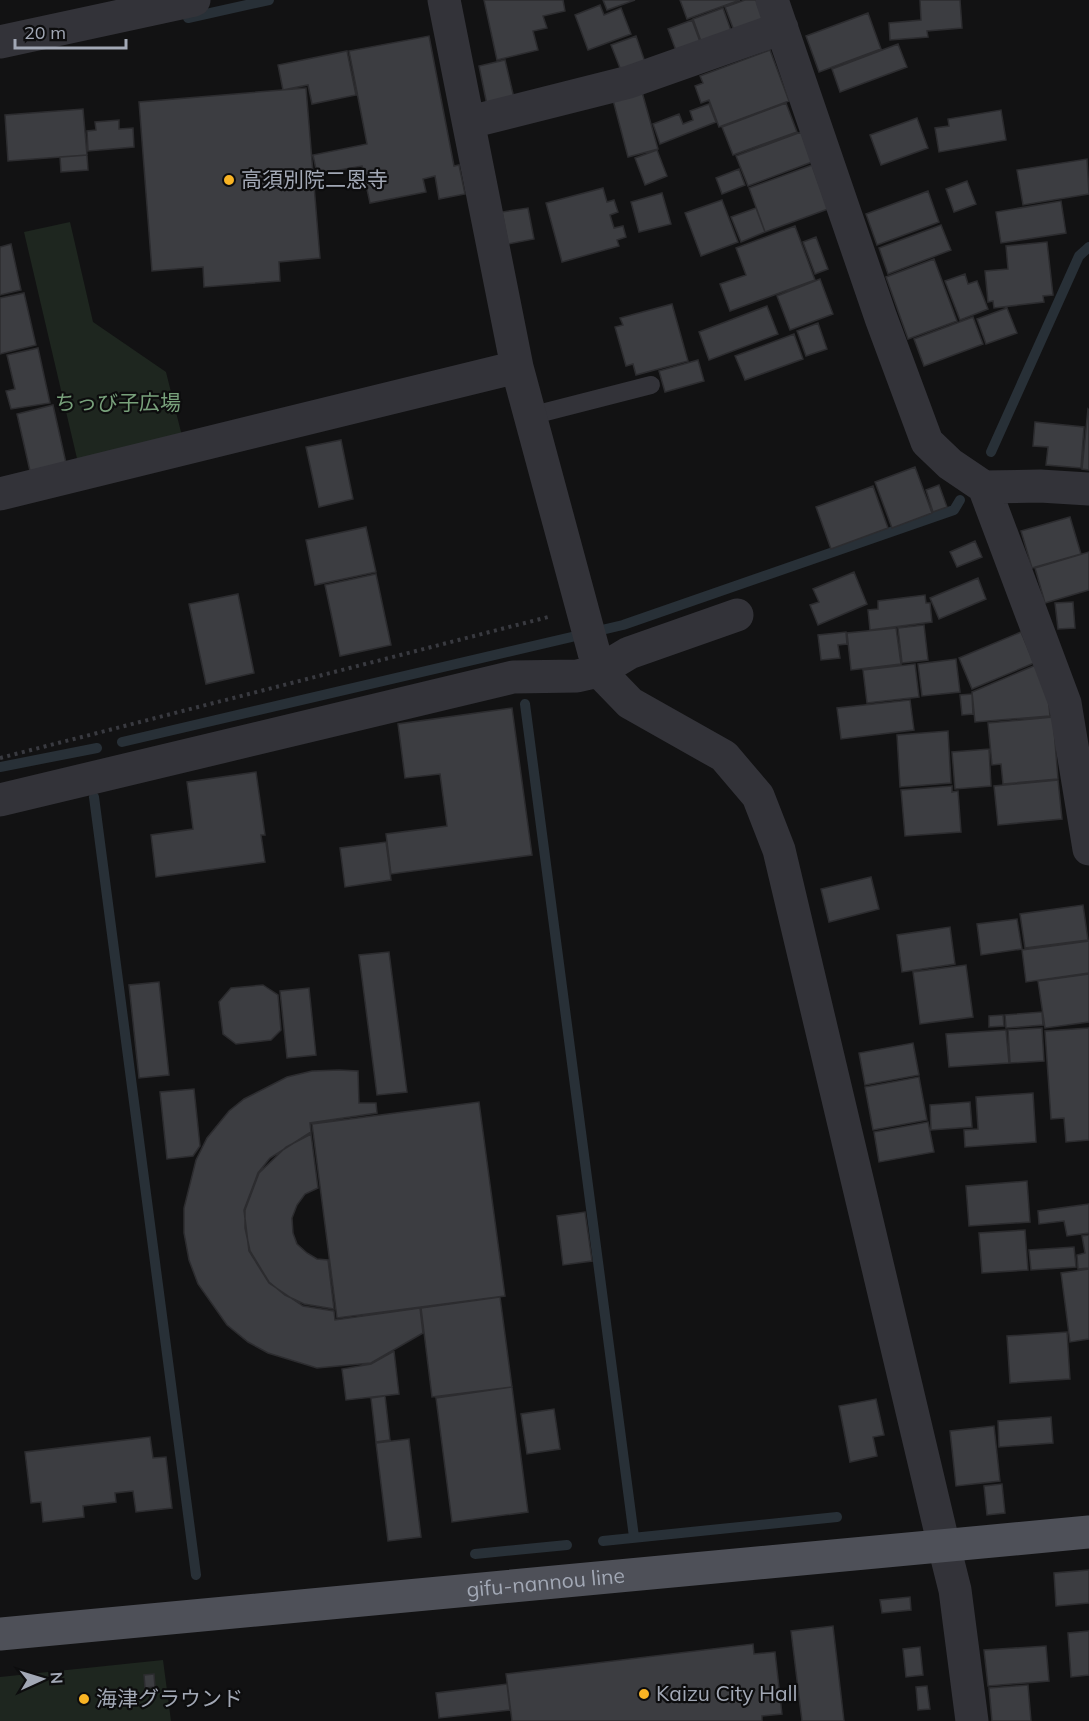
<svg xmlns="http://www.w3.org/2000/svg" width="1089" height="1721" font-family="Mulish,'Noto Sans JP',sans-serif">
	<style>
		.green { fill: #1e261f }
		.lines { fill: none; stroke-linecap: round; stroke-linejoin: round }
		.stream { stroke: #283037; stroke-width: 10 }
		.building { fill: #3c3d41; stroke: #2c2c2f; stroke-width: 1.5 }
		.path { stroke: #393a40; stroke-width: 4; stroke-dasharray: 3 4.5; stroke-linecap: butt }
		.service { stroke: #333339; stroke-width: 18 }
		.minor { stroke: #333339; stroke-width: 33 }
		.tertiary { stroke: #333339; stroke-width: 33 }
		.primary { stroke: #4e5058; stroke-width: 33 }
		.poi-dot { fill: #f9b424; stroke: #0d0d0e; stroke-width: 2 }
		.labels { text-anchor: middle; stroke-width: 4.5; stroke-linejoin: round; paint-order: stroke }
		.poi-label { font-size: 21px; fill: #a2a8b5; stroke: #0d0d0e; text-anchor: start }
		.park-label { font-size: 21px; fill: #78a17b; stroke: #0d0d0e }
		.street-label { font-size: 21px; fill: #a2a8b5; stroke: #0d0d0e }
	</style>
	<rect width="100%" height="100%" fill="#121213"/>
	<path class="green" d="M70 222 93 322 166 372 183 440 79 467 24 232Z
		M163 1660 171 1721H0V1677Z"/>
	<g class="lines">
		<path class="stream" d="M188 18 269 0
			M991 452 1079 256 1089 247
			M525 704 634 1537
			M122 742 623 625 954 510 960 500
			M0 767 97 748
			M94 797 196 1575
			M603 1541 837 1517
			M475 1554 567 1545"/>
	</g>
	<path class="building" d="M484 0H563L565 11 543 16 547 28 533 31 538 50 497 60Z
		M603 0H635L607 10Z
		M680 0H740L687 19Z
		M745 0H756L766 26 736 36 725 7Z
		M920 0H960L962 28 927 31 928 37 890 40 889 23 921 20Z
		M600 5 604 15 621 8 631 34 588 50 575 15Z
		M723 8 733 36 703 47 693 19Z
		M868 13 881 49 819 72 806 36Z
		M692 20 702 47 678 56 668 29Z
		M429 36 454 166 459 165 465 194 439 199 435 176 423 179 426 192 370 203 362 166 317 174 313 155 367 144 349 51Z
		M636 36 646 65 622 73 611 45Z
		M898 44 907 67 840 92 832 69Z
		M770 50 789 101 719 127 709 100 701 103 695 86 703 83 700 76Z
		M347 51 356 95 312 104 308 85 283 90 278 65Z
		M505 60 514 98 487 105 479 66Z
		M306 88 320 258 279 262 280 281 204 287 203 267 152 271 139 102Z
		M642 92 658 149 628 157 613 100Z
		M786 103 797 132 733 155 722 127Z
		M709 104 716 122 660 144 653 124 679 114 683 124 693 120 690 111Z
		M83 109 87 155 8 161 5 115Z
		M1001 110 1006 140 939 152 935 128 949 126 948 119Z
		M917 118 928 148 881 165 870 135Z
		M119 120V129L133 128 134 147 88 151 87 131 96 130 95 122Z
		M801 132 812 162 748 186 736 156Z
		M657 150 667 176 645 185 635 158Z
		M87 155 88 170 61 172 60 157Z
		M1087 159 1089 194 1023 205 1017 170Z
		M812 165 828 209 765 232 749 188Z
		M739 169 745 185 722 194 716 178Z
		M967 181 976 204 954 212 946 189Z
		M603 188 607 202 614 200 618 212 610 215 614 228 623 226 626 237 617 240 619 246 562 262 546 203Z
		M928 191 939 222 877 245 866 214Z
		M662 193 671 224 639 232 631 202Z
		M722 200 738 242 701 256 685 213Z
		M1061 201 1066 233 1001 243 996 212Z
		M528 208 534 239 508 244 502 212Z
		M756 208 765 232 741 242 731 217Z
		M941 225 951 250 888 274 879 248Z
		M795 226 815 280 730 311 720 284 746 275 736 248Z
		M816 237 828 269 815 274 803 242Z
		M1047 242 1053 295 1043 296 1044 302 994 308 993 301 988 302 985 271 1008 269 1006 246Z
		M11 244 21 290 0 295V247Z
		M934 259 957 321 908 339 886 277Z
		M965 274 968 284 977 281 988 309 960 320 945 281Z
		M820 279 833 314 790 330 777 296Z
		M24 293 36 345 0 354V298Z
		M672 304 688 361 636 375 633 364 626 366 615 327 623 325 620 318Z
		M767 306 778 334 709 360 699 332Z
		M1007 308 1017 333 986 344 977 319Z
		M973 317 983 344 924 366 914 339Z
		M818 323 827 349 806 356 797 331Z
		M794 334 803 359 745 380 735 356Z
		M38 348 50 403 11 409 6 391 15 389 7 355Z
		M698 360 704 381 665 392 659 371Z
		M53 405 66 463 30 471 17 414Z
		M1088 409 1089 410V470L1082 469Z
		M1035 422 1084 427 1081 468 1046 465 1048 447 1033 446Z
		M341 440 353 499 319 507 306 447Z
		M915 467 932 513 892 528 875 482Z
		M939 485 947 507 933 512 926 490Z
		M873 486 888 528 831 549 816 507Z
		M1070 517 1081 554 1032 568 1021 531Z
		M366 527 376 572 315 585 306 540Z
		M975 541 982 557 957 567 950 552Z
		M1089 552V590L1045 603 1035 568Z
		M854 572 867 604 818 625 810 605 819 602 813 589Z
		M376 574 391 645 340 656 325 585Z
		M978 578 986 599 939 619 930 598Z
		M238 594 254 673 206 684 189 604Z
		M925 595 926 603H930L932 622 870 630 868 610 878 609V601Z
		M1073 602 1075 628 1058 629 1055 603Z
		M924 625 928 660 902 663 898 628Z
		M896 628 901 664 851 670 847 633Z
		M846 632 847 644 838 645 840 658 821 660 818 635Z
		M1021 632 1034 663 972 689 959 658Z
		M956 659 960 692 922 696 918 664Z
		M915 664 919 697 867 703 863 670Z
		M1038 664 1047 686 1050 716 975 722 972 692Z
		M972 694 973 714 962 715 960 695Z
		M910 700 914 730 841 739 837 708Z
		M512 708 532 855 391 874 386 834 447 826 440 774 405 778 398 724Z
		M1053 717 1058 779 1003 784 1001 764 992 765 988 723Z
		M948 731 951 783 900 787 897 735Z
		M989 749 991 786 955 789 952 752Z
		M256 772 265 835H261L265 862 156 877 151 835 193 829 187 782Z
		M1058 780 1062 819 998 825 994 786Z
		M952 786V792L958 791 961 832 905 836 901 790Z
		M386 842 391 880 345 887 340 848Z
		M871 877 879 909 829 922 821 889Z
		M1083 905 1088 940 1025 948 1020 914Z
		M1017 919 1022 949 981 955 977 924Z
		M950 927 955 964 902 972 897 935Z
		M1089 941V973L1026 982 1022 950Z
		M389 952 407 1092 377 1095 359 955Z
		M966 965 973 1017 920 1024 913 972Z
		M1089 974V1022L1045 1028 1038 981Z
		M159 982 169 1075 139 1078 129 985Z
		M263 985 278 995 281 1030 271 1040 236 1044 223 1034 219 1002 231 988Z
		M309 988 316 1055 287 1058 280 991Z
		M1042 1012 1043 1025 1006 1028 1005 1015Z
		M1003 1015 1004 1026 989 1027V1016Z
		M1042 1028 1044 1061 1010 1063 1008 1030Z
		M1089 1028V1140L1066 1142 1064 1118 1051 1119 1045 1031Z
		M1006 1030 1009 1063 949 1067 946 1034Z
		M913 1043 919 1075 865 1085 859 1053Z
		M339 1070 358 1071 359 1103H376L377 1113 310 1123 311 1132 270 1158 258 1173 244 1210 249 1251 269 1283 303 1306 334 1311 335 1320 420 1308 423 1333 371 1363 317 1368 268 1353 248 1342 227 1325 198 1284 189 1260 184 1233V1208L196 1160 207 1138 229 1111 244 1099 287 1077 312 1071Z
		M919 1077 927 1120 873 1130 865 1087Z
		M194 1089 200 1146 193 1156 167 1159 160 1092Z
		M1033 1093 1036 1142 965 1147 964 1130 978 1129 976 1097Z
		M479 1102 505 1296 337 1318 312 1124Z
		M970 1102 972 1127 931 1130 930 1105Z
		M928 1122 934 1152 879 1162 874 1132Z
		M311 1134 318 1188 305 1194 297 1205 292 1218 293 1233 297 1244 307 1253 317 1259 328 1260 334 1309 304 1304 285 1295 269 1282 250 1251 245 1228V1210L259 1173 286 1147Z
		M1027 1181 1030 1222 969 1226 966 1186Z
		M1089 1204V1233L1067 1236 1064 1221 1039 1224 1038 1211Z
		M585 1212 592 1261 563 1265 557 1216Z
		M1025 1230 1028 1270 982 1273 979 1233Z
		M1089 1235V1268L1078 1269 1077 1255 1085 1253 1082 1236Z
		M1074 1247 1076 1267 1031 1270 1029 1250Z
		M1089 1269V1339L1070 1342 1061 1273Z
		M500 1297 512 1387 432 1397 421 1308Z
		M1067 1332 1070 1379 1010 1383 1007 1336Z
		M394 1351 399 1394 346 1400 342 1369 371 1364Z
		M512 1387 528 1512 452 1522 436 1398Z
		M385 1396 390 1440 376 1442 371 1398Z
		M876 1399 884 1435 873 1437 877 1456 850 1462 839 1406Z
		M554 1409 560 1449 527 1454 521 1414Z
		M1051 1417 1053 1443 999 1447 998 1421Z
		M994 1426 1000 1481 956 1486 950 1431Z
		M150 1437 153 1458 166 1457 172 1508 136 1512 133 1491 115 1493 116 1502 83 1506 84 1517 43 1522 41 1502 31 1503 25 1452Z
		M409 1439 421 1537 388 1541 376 1443Z
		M1002 1484 1005 1513 987 1515 984 1486Z
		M1089 1570V1603L1056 1606 1054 1573Z
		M910 1597 911 1610 882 1613 880 1600Z
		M833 1626 844 1721H802L791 1631Z
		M1089 1631V1675L1071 1677 1068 1633Z
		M753 1644 754 1654 775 1652 782 1714 762 1716V1721H512L506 1674Z
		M1046 1646 1049 1681 988 1686 984 1650Z
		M920 1647 923 1675 906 1677 903 1649Z
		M154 1674 155 1687 145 1688 144 1675Z
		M507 1684 510 1710 439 1718 436 1693Z
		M1028 1685 1031 1721H992L989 1688Z
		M927 1686 930 1709 918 1710 916 1687Z"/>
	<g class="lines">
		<path class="path" d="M0 758 548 617"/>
		<path class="service" d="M530 416 651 385"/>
		<path class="minor" d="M444 0 517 367 599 671 630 703 724 756 758 796 779 850 944 1546
			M772 0 881 318 927 442 950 464 984 487 1040 486 1089 489
			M0 42 194 0
			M470 122 629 82 782 28
			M984 487 1065 703 1089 849
			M0 494 517 367
			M0 800 513 677 577 676 599 671 629 653 737 615"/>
		<path class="tertiary" d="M944 1546 955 1590 972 1721"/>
		<path class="primary" id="s1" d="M0 1634 1089 1532"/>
	</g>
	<g class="poi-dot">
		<circle cx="229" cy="180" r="6"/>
		<circle cx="644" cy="1694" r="6"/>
		<circle cx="84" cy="1699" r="6"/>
	</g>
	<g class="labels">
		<g class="poi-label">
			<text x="241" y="187">高須別院二恩寺</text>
			<text x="656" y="1701">Kaizu City Hall</text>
			<text x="96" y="1706">海津グラウンド</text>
		</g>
		<g class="park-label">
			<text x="118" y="410">ちっび子広場</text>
		</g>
		<g class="street-label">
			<text dy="7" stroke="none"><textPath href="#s1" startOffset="548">gifu-nannou line</textPath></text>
		</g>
	</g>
	<g transform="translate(42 1679) rotate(86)" stroke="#0d0d0e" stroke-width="4.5" paint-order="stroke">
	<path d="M0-4.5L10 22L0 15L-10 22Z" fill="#a2a8b5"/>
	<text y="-9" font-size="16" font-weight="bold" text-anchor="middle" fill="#a2a8b5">N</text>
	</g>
	<path d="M15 39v9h111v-9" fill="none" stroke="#a2a8b5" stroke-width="3"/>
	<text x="24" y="39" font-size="18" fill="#a2a8b5" stroke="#0d0d0e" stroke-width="4.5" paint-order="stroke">20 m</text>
</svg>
